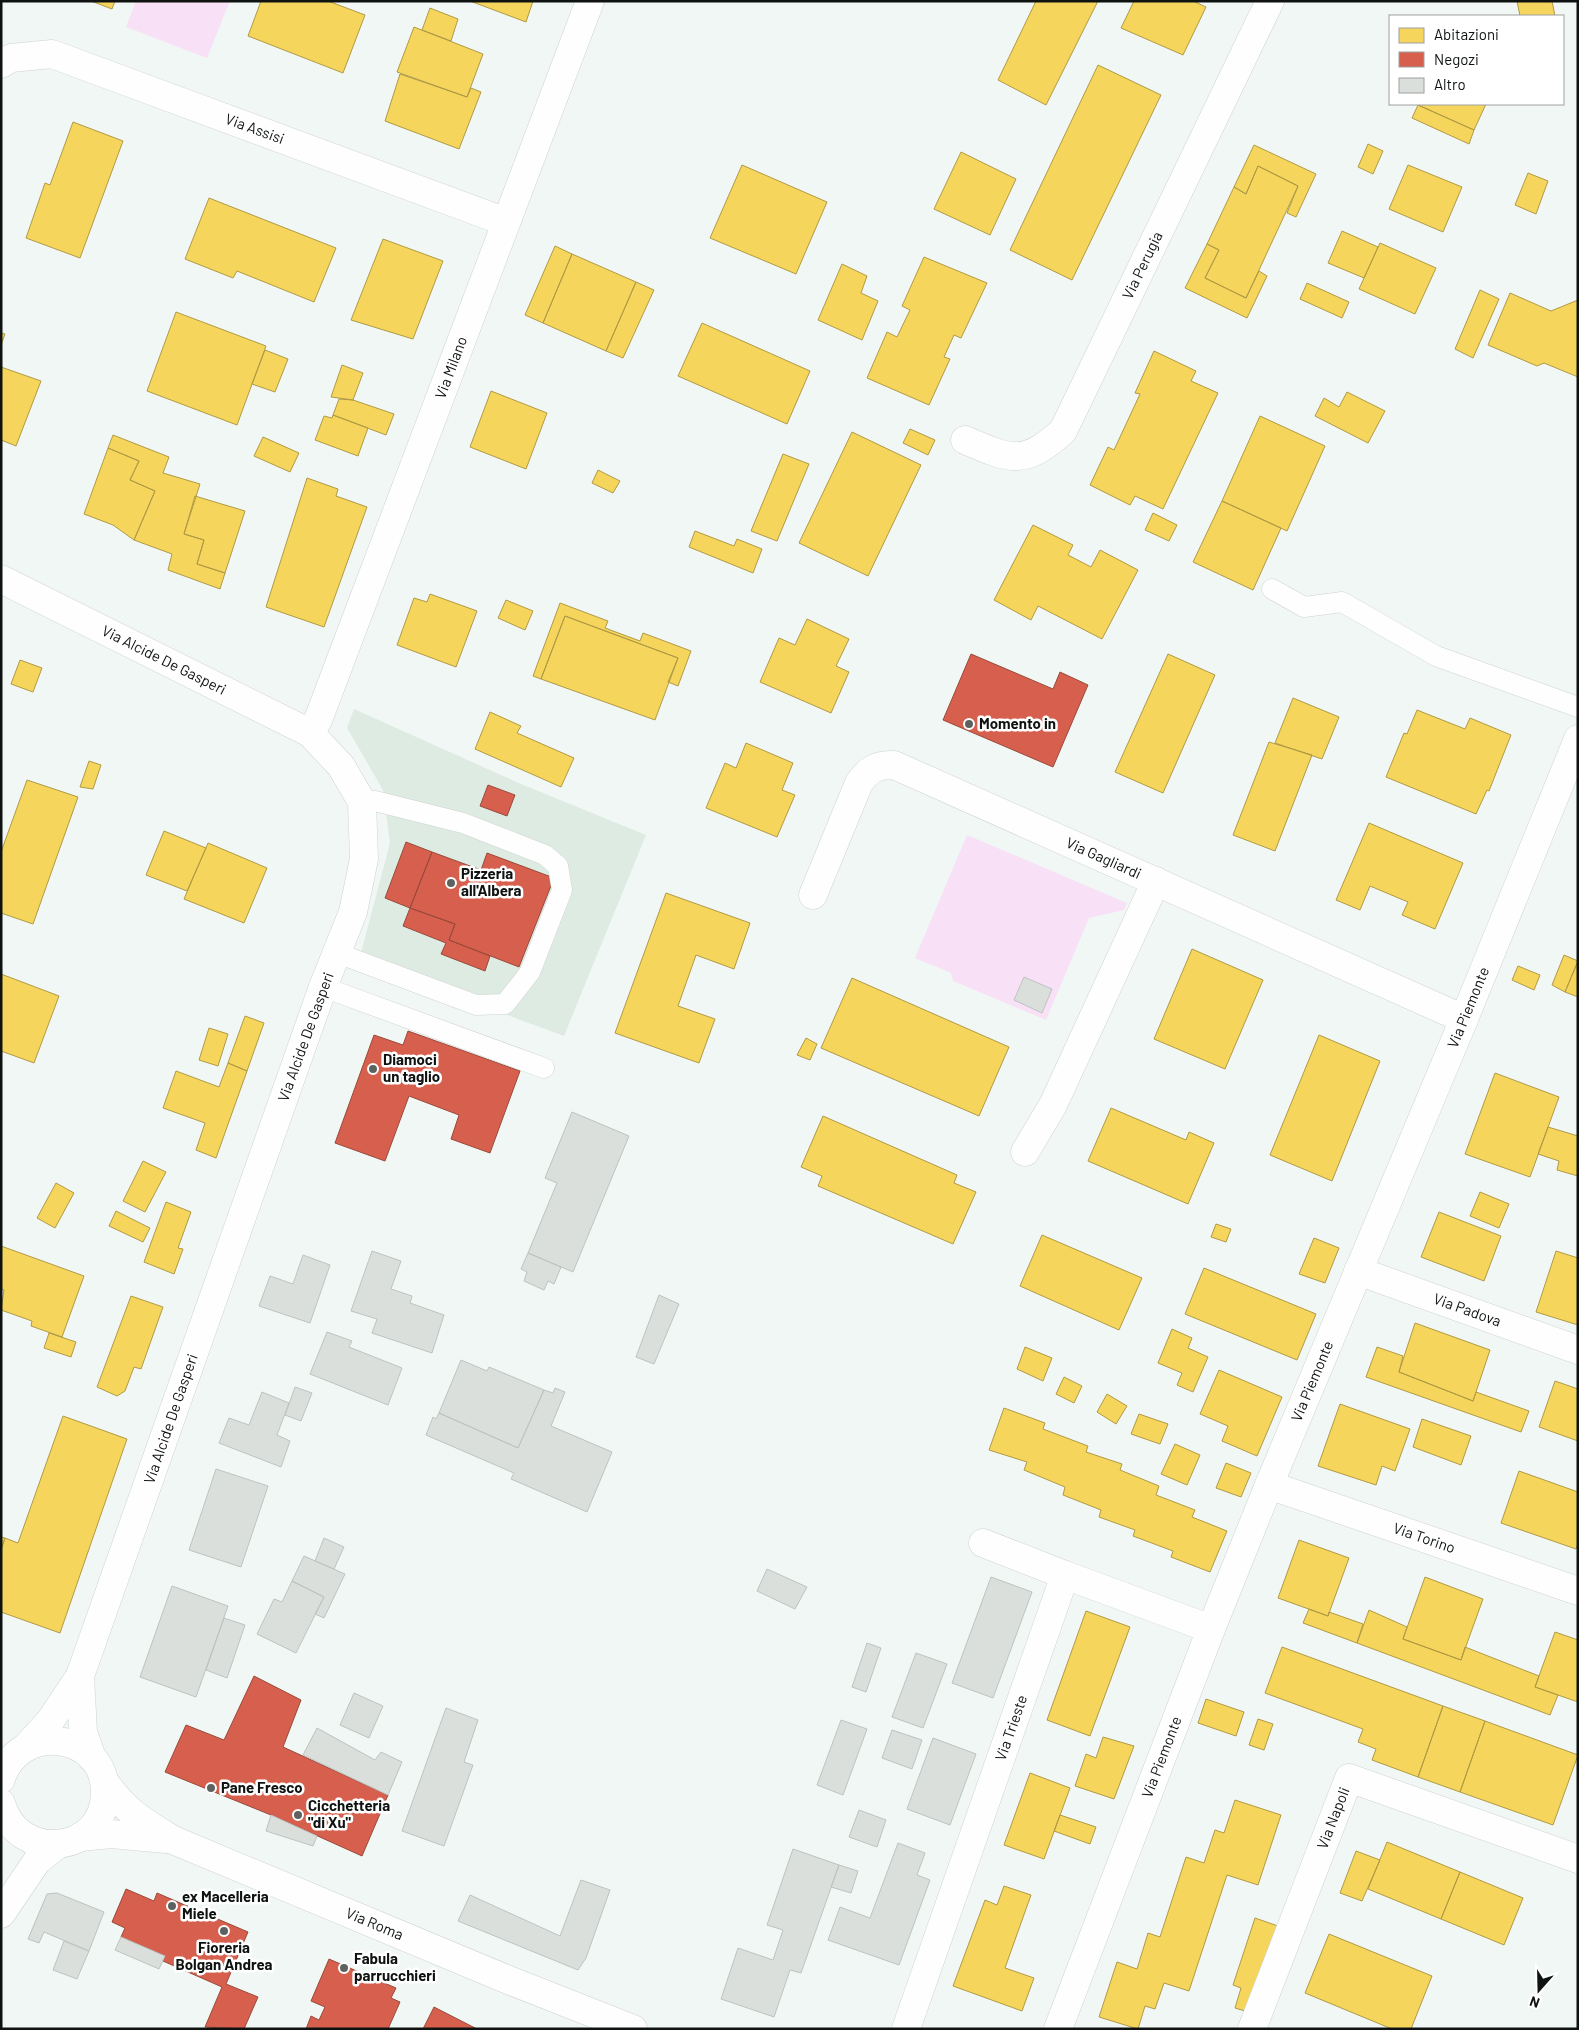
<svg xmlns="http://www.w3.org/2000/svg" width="1579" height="2030" font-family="Barlow,sans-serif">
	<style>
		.built { fill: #deebe3 }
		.green { fill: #f8e1f6 }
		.homes { fill: #f6d55c; stroke: #b09a45 }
		.shops { fill: #d6604d; stroke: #9a493b }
		.building { fill: #dadfdc; stroke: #bec3c1 }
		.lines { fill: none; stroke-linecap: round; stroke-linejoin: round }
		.lane-casing { stroke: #cfd3d1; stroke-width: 21 }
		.street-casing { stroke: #cfd3d1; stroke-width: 29 }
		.secondary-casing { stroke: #cfd3d1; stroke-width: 29 }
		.lane { stroke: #fdfefd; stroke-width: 20 }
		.street { stroke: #fdfefd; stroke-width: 28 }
		.secondary { stroke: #fdfefd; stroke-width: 28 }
		.poi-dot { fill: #5d6260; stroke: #fff; stroke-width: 2 }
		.labels { text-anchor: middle; stroke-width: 5; stroke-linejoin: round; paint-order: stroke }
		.street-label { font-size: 15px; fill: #0e1210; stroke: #fff }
		.poi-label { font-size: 15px; font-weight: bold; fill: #0e1210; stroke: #fff; text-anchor: start }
	</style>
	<rect width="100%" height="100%" fill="#f1f7f4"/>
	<path class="built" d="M354 709 521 784 646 835 564 1036 499 1012 357 968 390 843 383 790 347 728Z"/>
	<path class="green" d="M136 1H230L207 58 126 27Z
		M967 835 1127 903 1124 910 1089 918 1046 1020 953 981 951 973 915 958Z"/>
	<path class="homes" d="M91 1H115L112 9Z
		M261 1H328L365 15 343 73 248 36Z
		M470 1H533L526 22Z
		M1036 1H1098L1046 105 998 80Z
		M1134 1H1193L1206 7 1183 55 1121 28Z
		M1517 1H1552L1555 16H1520Z
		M430 8 458 19 451 41 422 30Z
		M414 27 483 54 467 97 397 72Z
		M1098 65 1161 95 1072 280 1010 250Z
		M400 74 467 97 471 88 481 92 459 149 385 121Z
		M1418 104H1486L1474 130 1418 105Z
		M1418 105 1474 130 1469 144 1412 118Z
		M73 122 123 141 80 258 26 238 45 183 50 185Z
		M1368 144 1383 151 1373 174 1358 167Z
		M1254 145 1316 174 1296 217 1287 213 1298 186 1258 166 1246 194 1234 187Z
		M961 152 1016 179 990 235 934 209Z
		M742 165 827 202 796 274 710 238Z
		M1408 165 1462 187 1443 232 1389 209Z
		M1258 166 1298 186 1246 298 1205 278 1219 250 1207 244 1234 187 1246 194Z
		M1528 173 1548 181 1536 214 1515 205Z
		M209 198 336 248 314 302 237 271 233 278 185 259Z
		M1342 231 1378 247 1364 278 1328 263Z
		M383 239 443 261 413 339 351 320Z
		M1380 243 1436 268 1415 314 1359 289Z
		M1207 244 1219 250 1205 278 1246 298 1259 271 1267 276 1247 318 1185 288Z
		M555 246 572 254 543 323 525 315Z
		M572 254 636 282 606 351 543 323Z
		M924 257 987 283 961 338 954 335 944 357 950 359 929 405 867 378 887 332 897 337 910 310 902 306Z
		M842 264 867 276 861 293 878 301 862 340 818 320Z
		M636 282 654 290 623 358 606 351Z
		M1307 283 1349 302 1342 318 1300 299Z
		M1480 290 1499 299 1473 358 1455 349Z
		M1510 293 1551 311 1578 300V377L1544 363 1537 366 1488 345Z
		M176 312 266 346 237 425 147 391Z
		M702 323 810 371 787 424 678 376Z
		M1 333 5 334 1 345Z
		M265 350 288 359 275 392 252 384Z
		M1154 351 1196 371 1191 381 1218 393 1163 509 1135 496 1130 505 1090 485 1108 447 1114 450 1140 394 1135 393Z
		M342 365 363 373 353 400 331 397Z
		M1 367 41 381 16 446 1 440Z
		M491 391 547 413 526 469 470 447Z
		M1347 392 1385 411 1368 443 1315 416 1324 398 1339 407Z
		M339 399 353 400 394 414 386 435 333 415Z
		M333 415 368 428 358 456 315 440 324 416 332 418Z
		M1260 416 1325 446 1287 531 1222 501Z
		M910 429 935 440 928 455 903 443Z
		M852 432 921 465 868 576 799 543Z
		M113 435 169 457 163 473 200 484 184 534 204 540 197 564 225 573 220 589 168 570 172 554 134 540 155 491 130 480 139 461 108 448Z
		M263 437 299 453 290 472 254 456Z
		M108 448 139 461 130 480 155 491 134 540 113 525 84 514Z
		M783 454 809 464 777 541 751 531Z
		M598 470 620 481 613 493 592 483Z
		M307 478 338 489 336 496 367 507 324 627 266 607Z
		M195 496 245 511 225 573 197 564 204 540 184 534Z
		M1222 501 1281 528 1253 590 1193 562Z
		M1153 513 1177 525 1169 541 1145 530Z
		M1033 525 1073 545 1068 555 1091 567 1100 550 1138 570 1102 639 1038 606 1031 620 994 600Z
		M695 531 734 546 737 539 762 549 753 573 689 547Z
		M430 594 477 611 456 667 397 645 414 598 427 602Z
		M506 600 533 611 525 630 498 618Z
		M560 603 608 621 605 628 640 641 643 633 691 651 678 686 668 682 678 658 565 616 541 679 533 676Z
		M565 616 678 658 655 720 541 679Z
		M807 619 849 639 836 666 849 672 831 713 760 682 779 638 795 645Z
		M1168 654 1215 675 1163 793 1115 772Z
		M20 660 42 668 33 692 11 684Z
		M1293 698 1339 717 1322 759 1275 743Z
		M1417 710 1465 729 1470 718 1511 735 1489 791 1487 790 1476 814 1386 777 1404 733 1407 734Z
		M490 712 521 726 517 733 574 758 561 787 475 749Z
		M1269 742 1312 755 1275 851 1233 835Z
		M746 743 793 763 782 790 795 795 777 837 706 808 725 763 736 768Z
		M89 761 101 765 93 789 80 787Z
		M27 780 78 797 33 924 1 913V852Z
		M1369 823 1463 863 1435 929 1402 915 1408 902 1370 886 1360 910 1336 900Z
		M164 831 206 848 187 891 146 875Z
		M208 843 267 868 244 923 184 899Z
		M666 893 750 923 734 969 696 955 678 1006 715 1019 699 1063 615 1033Z
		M1192 949 1263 980 1225 1069 1154 1039Z
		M1564 955 1578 961 1565 992 1552 985Z
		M1578 961V997L1565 992Z
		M1518 966 1540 975 1534 990 1512 980Z
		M1 974 59 996 34 1063 1 1051Z
		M852 978 1009 1047 979 1116 821 1048Z
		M245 1016 264 1023 247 1071 228 1063Z
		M209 1028 228 1034 218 1066 199 1060Z
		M1319 1035 1380 1061 1332 1181 1270 1155Z
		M806 1038 817 1044 810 1060 797 1055Z
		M228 1063 247 1071 216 1158 196 1150 205 1123 163 1108 176 1071 219 1087Z
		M1495 1073 1559 1097 1530 1177 1465 1154Z
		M1111 1108 1186 1140 1189 1132 1214 1143 1188 1204 1088 1161Z
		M823 1116 957 1175 954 1183 976 1192 953 1244 818 1186 822 1176 801 1167Z
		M1548 1127 1578 1136V1176L1557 1170 1559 1161 1538 1154Z
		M143 1161 166 1172 145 1212 123 1201Z
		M56 1183 74 1193 55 1228 37 1218Z
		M1480 1192 1509 1204 1499 1228 1470 1216Z
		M166 1202 191 1212 178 1248 183 1249 174 1274 144 1262Z
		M116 1211 150 1228 143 1242 109 1226Z
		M1439 1212 1501 1236 1484 1281 1421 1257Z
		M1216 1224 1231 1229 1226 1242 1211 1237Z
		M1042 1235 1142 1278 1119 1330 1020 1286Z
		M1314 1238 1339 1248 1325 1283 1299 1274Z
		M1 1246 84 1276 62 1337 31 1326 32 1321 1 1310 4 1290 1 1289Z
		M1556 1251 1578 1258V1325L1536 1312Z
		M1204 1268 1316 1314 1297 1360 1185 1314Z
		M131 1296 163 1307 141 1369 134 1367 125 1391 117 1396 97 1387Z
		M1415 1323 1490 1350 1473 1401 1399 1372Z
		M1172 1329 1192 1338 1188 1348 1208 1357 1193 1392 1177 1385 1182 1373 1158 1363Z
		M49 1333 76 1342 71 1357 44 1348Z
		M1025 1347 1052 1358 1043 1381 1017 1369Z
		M1377 1347 1403 1356 1399 1372 1473 1401 1476 1392 1529 1411 1521 1432 1366 1377Z
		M1219 1370 1282 1397 1257 1456 1222 1441 1228 1426 1200 1414Z
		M1064 1377 1082 1386 1074 1403 1056 1394Z
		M1555 1381 1578 1389V1441L1539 1427Z
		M1107 1394 1127 1406 1116 1424 1097 1412Z
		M1340 1404 1410 1429 1395 1471 1382 1466 1376 1485 1318 1466Z
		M1004 1408 1045 1423 1043 1429 1088 1446 1086 1452 1122 1464 1120 1470 1159 1486 1156 1495 1195 1510 1192 1517 1227 1531 1210 1572 1171 1557 1173 1551 1133 1536 1135 1530 1099 1517 1101 1510 1063 1495 1065 1487 1024 1470 1027 1462 989 1450Z
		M1139 1414 1168 1424 1160 1444 1131 1434Z
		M63 1416 127 1439 60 1633 1 1612V1550L5 1538 18 1543Z
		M1422 1419 1471 1436 1461 1465 1413 1447Z
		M1175 1444 1200 1455 1187 1485 1161 1474Z
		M1226 1463 1251 1473 1241 1497 1216 1488Z
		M1519 1471 1578 1492V1543L1576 1549 1501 1523Z
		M1 1537 5 1538 1 1550Z
		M1299 1540 1349 1558 1328 1616 1278 1598Z
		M1425 1577 1483 1599 1461 1660 1403 1639Z
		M1309 1609 1328 1616 1329 1612 1363 1624 1357 1643 1303 1623Z
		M1369 1610 1407 1627 1403 1639 1461 1660 1465 1647 1539 1676 1535 1687 1558 1695 1550 1715 1357 1643Z
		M1086 1611 1130 1627 1090 1736 1047 1720Z
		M1555 1632 1578 1640V1702L1535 1687Z
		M1282 1647 1443 1706 1418 1777 1372 1760 1376 1749 1358 1742 1363 1729 1265 1693Z
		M1206 1699 1244 1712 1236 1736 1198 1723Z
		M1443 1706 1485 1721 1460 1792 1418 1777Z
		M1258 1719 1273 1724 1264 1750 1249 1745Z
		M1485 1721 1578 1755 1553 1825 1460 1792Z
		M1103 1737 1134 1746 1114 1799 1075 1786 1086 1754 1096 1758Z
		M1030 1773 1070 1788 1044 1859 1004 1845Z
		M1235 1800 1281 1815 1258 1885 1227 1875 1189 1991 1164 1983 1155 2009 1145 2006 1138 2029 1099 2017 1117 1962 1137 1969 1148 1933 1160 1937 1186 1857 1204 1863 1215 1830 1224 1833Z
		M1060 1815 1096 1827 1090 1844 1054 1831Z
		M1387 1842 1460 1872 1441 1919 1368 1889Z
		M1356 1851 1380 1860 1362 1901 1340 1893Z
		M1460 1872 1523 1898 1504 1945 1441 1919Z
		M1004 1886 1031 1895 1005 1968 1034 1978 1022 2011 953 1986 985 1900 997 1905Z
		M1255 1918 1278 1926 1248 2012 1235 2008 1241 1988 1233 1985Z
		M1329 1934 1432 1976 1411 2029H1392L1305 1993Z"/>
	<path class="shops" d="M971 654 1053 689 1060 672 1088 685 1053 767 943 720Z
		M488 785 515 795 507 816 480 806Z
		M406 842 432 852 410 908 385 898Z
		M432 852 481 870 487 853 554 878 519 967 449 940 455 924 410 908Z
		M410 908 455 924 449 940 490 956 485 971 441 954 446 943 403 926Z
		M408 1031 520 1071 490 1153 451 1139 459 1115 409 1096 385 1161 335 1143 374 1035 403 1045Z
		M254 1676 301 1700 283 1747 388 1795 362 1856 271 1815 165 1772 186 1725 224 1740Z
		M126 1889 154 1901 157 1893 248 1932 226 1984 258 1997 244 2029 205 2027 222 1987 163 1961 165 1956 121 1937 125 1928 112 1922Z
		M329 1959 396 1988 391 1998 400 2002 388 2029H306L311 2016 319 2020 325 2007 311 2001Z
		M434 2007 477 2029H423Z"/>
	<path class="building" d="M1024 977 1052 989 1042 1013 1014 1000Z
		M572 1112 629 1136 573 1272 528 1253 557 1183 545 1178Z
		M372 1251 401 1261 391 1289 412 1296 410 1303 444 1315 432 1353 372 1333 377 1319 351 1311Z
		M528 1253 561 1267 554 1284 548 1281 544 1290 524 1281 527 1272 521 1269Z
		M303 1255 330 1265 310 1323 259 1306 270 1276 293 1284Z
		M659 1295 679 1304 654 1364 636 1357Z
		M327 1332 352 1341 349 1347 402 1368 388 1405 310 1374Z
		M461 1360 487 1371 489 1367 544 1390 518 1448 439 1413Z
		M295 1387 312 1393 301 1421 285 1415Z
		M555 1388 565 1392 551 1426 612 1452 587 1512 511 1479 514 1473 426 1435 433 1417 436 1419 439 1413 518 1448 544 1390 553 1393Z
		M262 1392 289 1403 277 1435 290 1441 281 1467 219 1443 229 1418 249 1425Z
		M216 1469 268 1486 241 1567 189 1550Z
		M324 1538 344 1547 334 1569 315 1561Z
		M304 1556 345 1574 324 1618 315 1614 324 1597 292 1581Z
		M767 1569 807 1587 795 1609 757 1591Z
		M991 1577 1032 1592 993 1698 952 1683Z
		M292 1581 324 1597 296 1653 257 1634 274 1599 282 1602Z
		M172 1586 228 1606 196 1697 140 1677Z
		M224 1618 245 1625 227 1678 206 1670Z
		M867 1643 881 1648 866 1692 852 1687Z
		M916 1653 947 1664 923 1728 892 1717Z
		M354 1693 383 1706 369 1738 340 1725Z
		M446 1708 478 1720 464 1762 473 1765 444 1846 402 1831Z
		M841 1720 867 1729 843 1795 817 1785Z
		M317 1728 375 1760 381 1752 402 1762 388 1795 303 1755Z
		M892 1730 922 1740 912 1769 882 1758Z
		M933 1738 976 1754 950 1825 907 1809Z
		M859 1810 886 1820 877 1847 849 1837Z
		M271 1815 317 1836 313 1846 266 1831Z
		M898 1843 925 1853 917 1875 930 1880 899 1965 828 1940 840 1907 870 1918Z
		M793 1849 839 1865 801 1973 790 1970 774 2017 721 1999 738 1948 773 1960 783 1930 767 1925Z
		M839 1865 858 1871 851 1893 831 1887Z
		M581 1880 610 1890 586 1958 578 1970 458 1921 470 1895 560 1936Z
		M57 1893 104 1912 89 1951 44 1932 39 1943 28 1939 47 1894Z
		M121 1937 165 1956 159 1969 115 1950Z
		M64 1941 89 1951 77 1979 53 1970Z"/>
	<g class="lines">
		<defs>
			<path id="lane" d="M1272 589 1304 607 1342 602 1436 656 1578 707
				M337 953 476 1005 505 1004 530 972 562 890 558 866 545 855 463 823 375 801 362 802
				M323 987 544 1068"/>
			<g id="street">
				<path id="s1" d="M1 64 11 58 52 54 506 222"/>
				<path id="s2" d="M965 440C1011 460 1024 466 1063 431L1270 1"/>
				<path id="s3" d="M310 733 318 720 590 1"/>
				<path id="s4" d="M813 895 859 783C869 769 876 765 894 765L1464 1019"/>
				<path d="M1025 1152 1053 1105 1156 881"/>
				<path id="s5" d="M1358 1271 1578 1350"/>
				<path id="s6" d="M1269 1485 1578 1591"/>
				<path d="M983 1543 1065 1575"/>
				<path id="s7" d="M906 2029 1065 1575 1211 1629"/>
				<path id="s8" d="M1058 2029 1211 1629 1269 1485 1464 1019 1578 739"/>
				<path id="s9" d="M1252 2029 1349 1778 1578 1859"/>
			</g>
			<g id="secondary">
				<path id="s10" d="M1 579 310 733 341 766 362 802 364 859 353 912 323 987 80 1676 50 1721 27 1746"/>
				<path d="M80 1676 83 1732 92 1758"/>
				<path d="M1 1779C19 1721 106 1732 105 1793 104 1855 17 1863 1 1803"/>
				<path id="s11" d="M104 1781C126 1812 141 1820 173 1840L511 1981 633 2029"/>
				<path d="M80 1837 111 1834 166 1839"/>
				<path d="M1 1914 37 1861 57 1845"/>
			</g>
		</defs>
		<use href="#lane" class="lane-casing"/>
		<use href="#street" class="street-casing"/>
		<use href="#secondary" class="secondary-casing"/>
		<use href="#lane" class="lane"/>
		<use href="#street" class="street"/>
		<use href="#secondary" class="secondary"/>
	</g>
	<g class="poi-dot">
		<circle cx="969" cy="724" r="5"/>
		<circle cx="451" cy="883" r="5"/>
		<circle cx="373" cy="1069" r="5"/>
		<circle cx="211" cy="1788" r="5"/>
		<circle cx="298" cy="1815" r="5"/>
		<circle cx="172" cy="1906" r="5"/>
		<circle cx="224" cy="1931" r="5"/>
		<circle cx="344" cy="1968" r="5"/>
	</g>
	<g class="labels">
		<g class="street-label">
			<text dy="5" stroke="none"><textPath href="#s1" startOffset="269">Via Assisi</textPath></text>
			<text dy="5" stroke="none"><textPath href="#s2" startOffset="292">Via Perugia</textPath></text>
			<text dy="5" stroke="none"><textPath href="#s3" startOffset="392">Via Milano</textPath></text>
			<text dy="5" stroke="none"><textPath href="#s10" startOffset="182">Via Alcide De Gasperi</textPath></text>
			<text dy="5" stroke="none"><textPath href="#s4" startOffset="392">Via Gagliardi</textPath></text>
			<text dy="5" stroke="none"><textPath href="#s8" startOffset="1101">Via Piemonte</textPath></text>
			<text transform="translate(306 1037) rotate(-70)" y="5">Via Alcide De Gasperi</text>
			<text dy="5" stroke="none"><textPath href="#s5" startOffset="116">Via Padova</textPath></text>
			<text dy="5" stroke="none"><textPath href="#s8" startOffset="696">Via Piemonte</textPath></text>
			<text transform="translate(171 1419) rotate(-71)" y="5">Via Alcide De Gasperi</text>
			<text dy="5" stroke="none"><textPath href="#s6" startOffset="164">Via Torino</textPath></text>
			<text dy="5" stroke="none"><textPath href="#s7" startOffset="319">Via Trieste</textPath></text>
			<text dy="5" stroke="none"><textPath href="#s8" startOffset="291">Via Piemonte</textPath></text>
			<text dy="5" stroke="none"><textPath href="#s9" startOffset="226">Via Napoli</textPath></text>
			<text dy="5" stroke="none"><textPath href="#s11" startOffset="310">Via Roma</textPath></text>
		</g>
		<g class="poi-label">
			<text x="979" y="729">Momento in</text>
			<text x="461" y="879">Pizzeria<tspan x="461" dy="17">all'Albera</tspan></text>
			<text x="383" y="1065">Diamoci<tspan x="383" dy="17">un taglio</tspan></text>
			<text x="221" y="1793">Pane Fresco</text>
			<text x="308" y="1811">Cicchetteria<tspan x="308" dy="17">"di Xu"</tspan></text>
			<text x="182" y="1902">ex Macelleria<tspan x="182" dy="17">Miele</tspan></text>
			<text x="224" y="1953" text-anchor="middle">Fioreria<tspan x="224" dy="17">Bolgan Andrea</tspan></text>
			<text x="354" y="1964">Fabula<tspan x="354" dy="17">parrucchieri</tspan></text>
		</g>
	</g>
	<rect width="1579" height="2030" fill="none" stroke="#0e1210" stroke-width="5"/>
	<rect x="1389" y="15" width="175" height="90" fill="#ffffff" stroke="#9fa09f"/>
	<rect x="1399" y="28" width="25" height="15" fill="#f6d55c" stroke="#9fa09f"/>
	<text x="1434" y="40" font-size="15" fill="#0e1210">Abitazioni</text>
	<rect x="1399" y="52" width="25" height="15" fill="#d6604d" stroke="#9fa09f"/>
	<text x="1434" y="65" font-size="15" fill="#0e1210">Negozi</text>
	<rect x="1399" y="78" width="25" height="15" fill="#dadfdc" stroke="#9fa09f"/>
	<text x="1434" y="90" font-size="15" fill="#0e1210">Altro</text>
	<g transform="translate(1539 1990) rotate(200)" stroke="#ffffff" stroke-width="4" paint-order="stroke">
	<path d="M0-4L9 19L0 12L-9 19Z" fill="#0e1210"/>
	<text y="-8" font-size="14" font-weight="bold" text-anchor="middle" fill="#0e1210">N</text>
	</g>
</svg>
